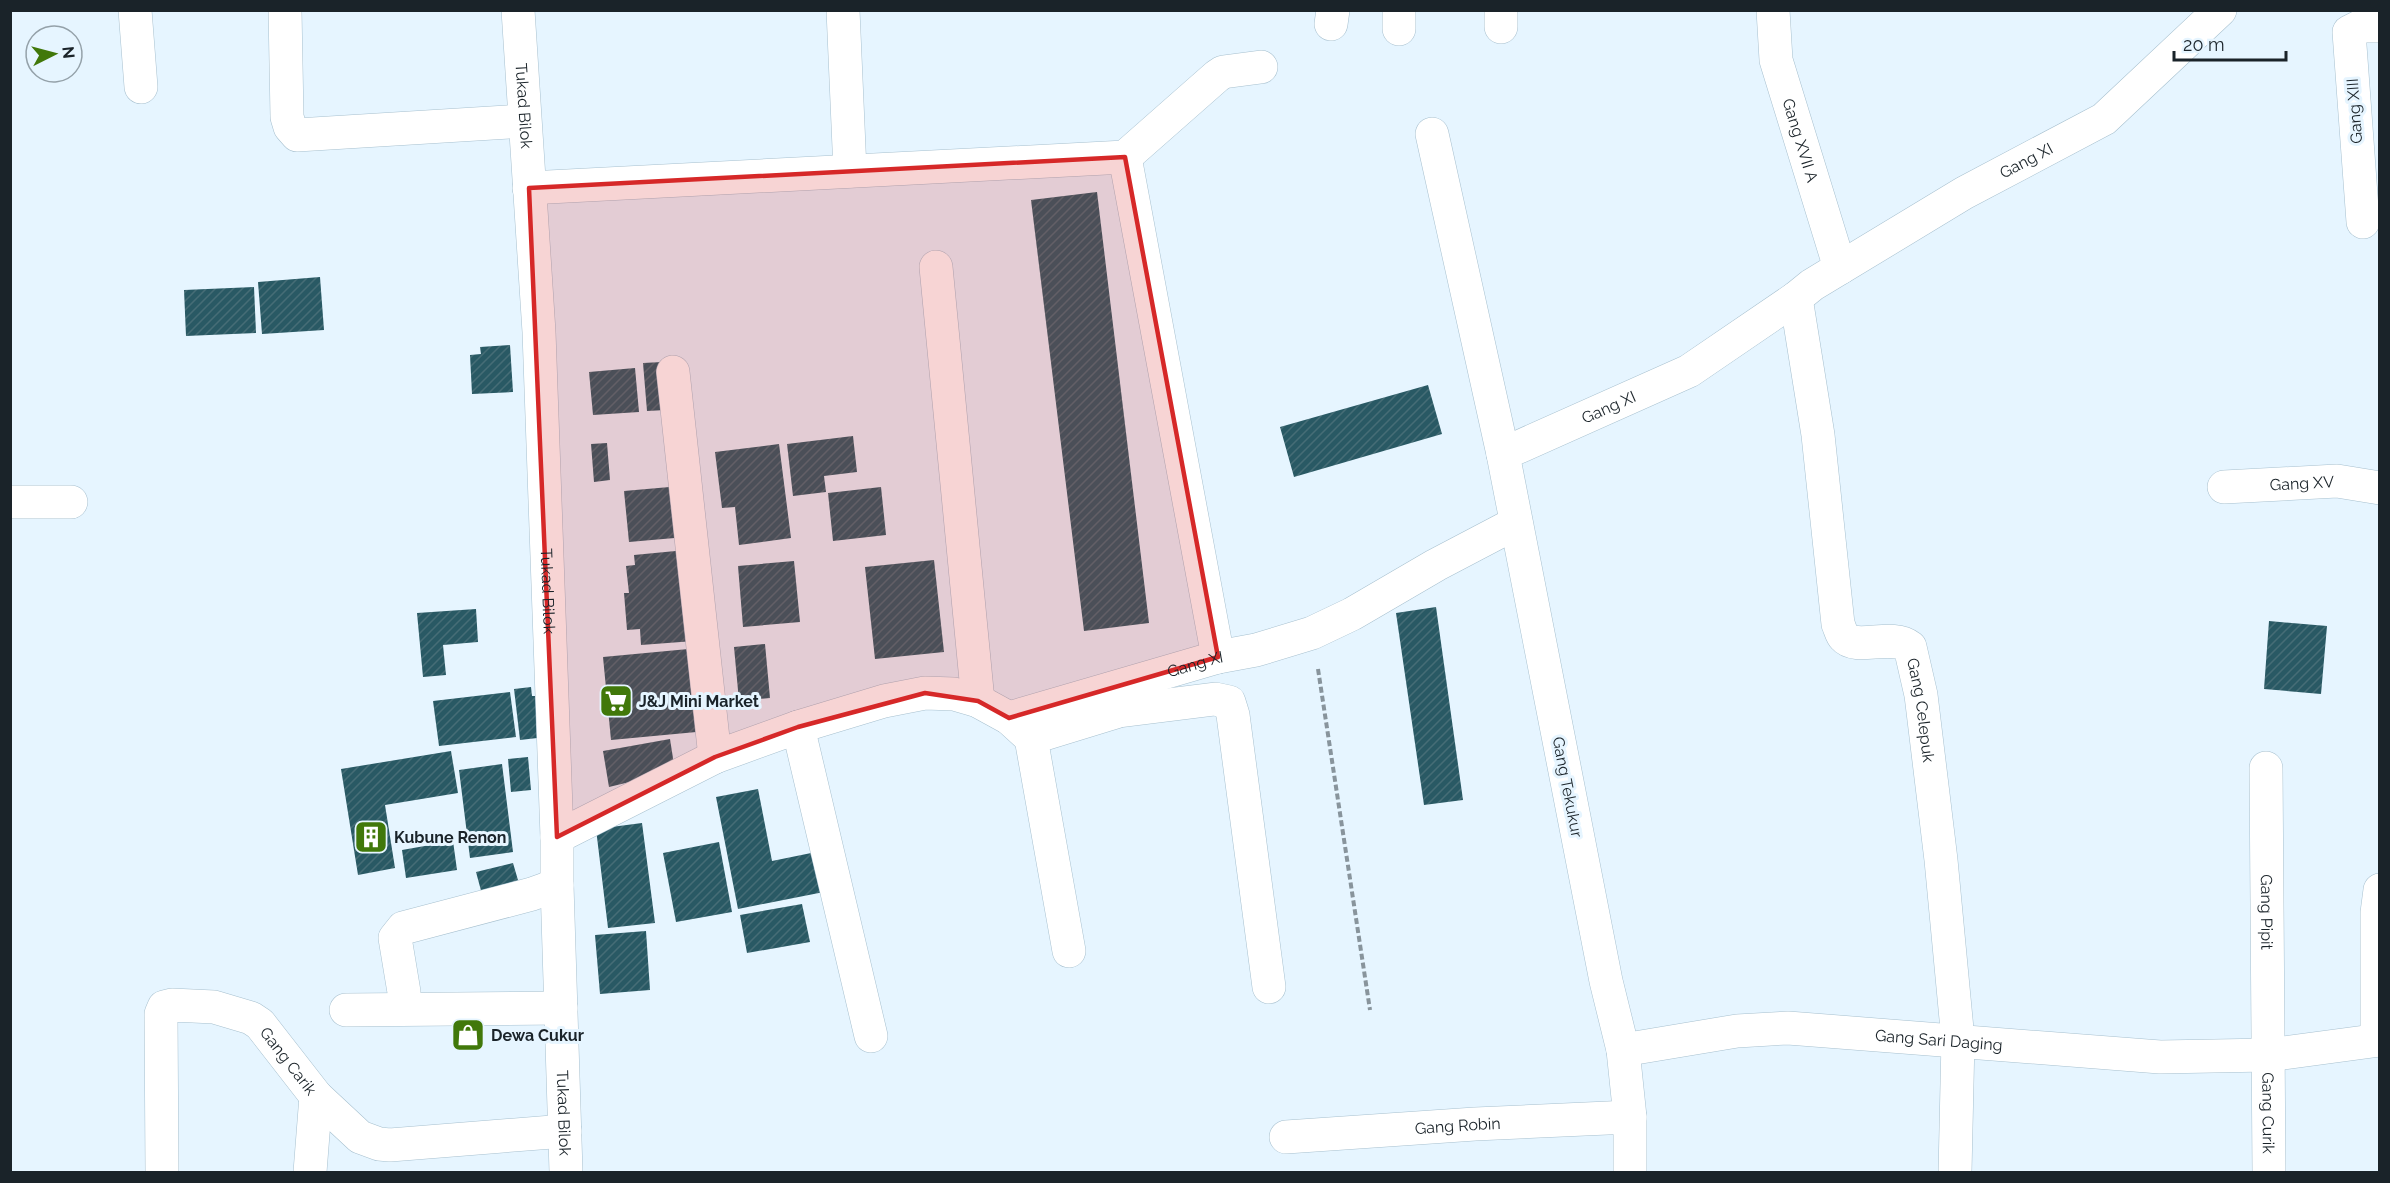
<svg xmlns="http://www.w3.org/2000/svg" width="2390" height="1183" font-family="Raleway,sans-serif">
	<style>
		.building { fill: url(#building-hatch) }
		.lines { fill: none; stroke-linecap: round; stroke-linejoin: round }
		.minor-casing { stroke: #a7c0cf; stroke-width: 34 }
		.path { stroke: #88949c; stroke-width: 4; stroke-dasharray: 6 3; stroke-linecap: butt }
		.minor { stroke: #fff; stroke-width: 33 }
		.marked { fill: #d62828; fill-opacity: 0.2; stroke: #d62828; stroke-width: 4.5; stroke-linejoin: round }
		.labels { text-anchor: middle; stroke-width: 6; stroke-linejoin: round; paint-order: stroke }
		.street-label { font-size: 16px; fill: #1a2329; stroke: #e6f5ff }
		.poi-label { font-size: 16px; font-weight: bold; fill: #1a2329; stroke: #e6f5ff; text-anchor: start }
	</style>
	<defs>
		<pattern id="building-hatch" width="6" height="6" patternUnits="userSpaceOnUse" patternTransform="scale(1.5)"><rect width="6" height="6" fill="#295964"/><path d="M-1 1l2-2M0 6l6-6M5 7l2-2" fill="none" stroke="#466d76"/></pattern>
	</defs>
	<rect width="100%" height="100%" fill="#e6f5ff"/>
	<path class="building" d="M1097 192 1149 623 1084 631 1031 200Z
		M320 277 324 330 262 334 258 282Z
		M254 287 256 333 186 336 184 290Z
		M510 345 513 392 472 394 470 355 481 354 480 347Z
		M662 362 666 410 647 411 643 363Z
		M635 368 639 412 593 415 589 372Z
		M1428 385 1442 434 1294 477 1280 427Z
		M853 436 857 472 824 476 826 492 793 496 787 444Z
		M607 443 610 480 594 482 591 444Z
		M779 444 791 538 739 545 735 507 722 508 715 452Z
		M681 486 686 537 629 542 624 491Z
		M881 487 886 535 833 541 828 493Z
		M686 550 694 641 641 645 640 629 627 630 624 593H629L626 566 635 565 634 555Z
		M934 560 944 652 875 659 865 567Z
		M794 561 800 622 743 627 738 566Z
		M1436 607 1463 800 1424 805 1396 613Z
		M476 609 478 642 443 645 446 675 423 677 417 613Z
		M2269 621 2327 626 2321 694 2264 689Z
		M765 644 770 698 739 701 734 647Z
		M699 648 707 731 611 740 603 657Z
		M531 687 532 696H542L546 737 520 740 514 689Z
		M510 692 516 737 439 746 433 701Z
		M670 739 675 771 609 787 603 751Z
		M451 751 458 793 385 805 395 868 358 875 341 769Z
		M528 757 531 790 511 792 508 759Z
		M502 764 513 852 470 858 459 770Z
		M758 789 772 861 821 851 829 891 738 909 716 797Z
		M642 823 655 923 608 928 596 829Z
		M453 841 457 870 406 878 402 850Z
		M719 842 732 912 676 922 663 853Z
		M513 863 520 887 483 898 476 872Z
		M802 904 810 942 747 953 740 915Z
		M646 931 650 990 600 994 595 935Z"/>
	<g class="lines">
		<defs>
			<g id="minor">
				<path d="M135 10 141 87"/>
				<path d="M285 10 287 117 290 127 297 135 524 121"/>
				<path id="s1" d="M518 10 539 332 557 837V885L566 1172"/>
				<path d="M843 10 850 171"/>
				<path id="s2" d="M1773 10 1776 60 1840 268"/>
				<path d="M1331 24 1333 10"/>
				<path d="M1501 27V10"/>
				<path d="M1399 29V10"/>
				<path d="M1432 134 1503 454"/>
				<path d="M1125 157 1218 657"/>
				<path d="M529 188 1125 157 1217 76 1223 72 1261 67"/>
				<path d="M2363 222 2349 32 2361 26H2380"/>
				<path d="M936 267 978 701"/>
				<path id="s3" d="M1796 298 1818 435 1838 624C1840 628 1841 634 1844 637 1856 651 1892 633 1910 647L1921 695 1941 860 1958 1040 1955 1172"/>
				<path d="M673 372 715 757"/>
				<path id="s4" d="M2224 487 2337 481 2380 488"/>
				<path d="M10 502H71"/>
				<path id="s5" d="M1009 718 1218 657 1256 650 1312 633 1352 614 1436 565 1516 523"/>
				<path d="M798 727 871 1036"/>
				<path d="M1031 738 1069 951"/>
				<path id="s6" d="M2266 768 2269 1172"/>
				<path d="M557 837 715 757 798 727 884 701 925 693 954 694 978 701 1009 718 1031 738 1119 711 1215 699 1229 702 1233 715 1269 987"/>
				<path d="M404 992 395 938 403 928 532 894 557 885"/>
				<path d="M346 1010 561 1008"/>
				<path d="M2377 1040V913L2380 890"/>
				<path id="s7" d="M1623 1050 1737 1031 1788 1028 2160 1057 2268 1055 2380 1040"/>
				<path id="s8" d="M1286 1137 1475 1124 1630 1117"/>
				<path id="s9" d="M162 1172 161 1014 164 1007 172 1005 214 1007 251 1018 260 1024 316 1096 360 1137 379 1144 390 1145 565 1131"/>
				<path d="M310 1172 316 1096"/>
				<path id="s10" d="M1630 1172V1117L1623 1050 1606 981 1503 454 1689 371 1796 298 1812 285 1964 193 2104 119 2220 10"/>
			</g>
		</defs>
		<use href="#minor" class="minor-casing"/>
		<path class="path" d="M1318 669 1370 1010"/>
		<use href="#minor" class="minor"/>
	</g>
	<path class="marked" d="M1125 157 1218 657 1009 718 978 701 925 693 798 727 715 757 557 837 529 188Z"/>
	<defs>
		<symbol id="supermarket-square" viewBox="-11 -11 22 22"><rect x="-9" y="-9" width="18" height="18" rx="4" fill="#41780a" stroke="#e6f5ff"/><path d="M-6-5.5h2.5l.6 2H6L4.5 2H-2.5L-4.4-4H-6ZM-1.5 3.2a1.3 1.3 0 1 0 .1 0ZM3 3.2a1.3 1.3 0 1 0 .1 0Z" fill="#fff"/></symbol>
		<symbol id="building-square" viewBox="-11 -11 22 22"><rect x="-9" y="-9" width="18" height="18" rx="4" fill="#41780a" stroke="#e6f5ff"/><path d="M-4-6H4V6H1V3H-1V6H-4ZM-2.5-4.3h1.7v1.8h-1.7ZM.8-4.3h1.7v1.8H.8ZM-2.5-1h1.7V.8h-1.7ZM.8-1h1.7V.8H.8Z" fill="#fff"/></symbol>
		<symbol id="shop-square" viewBox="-11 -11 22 22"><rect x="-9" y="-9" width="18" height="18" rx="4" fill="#41780a" stroke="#e6f5ff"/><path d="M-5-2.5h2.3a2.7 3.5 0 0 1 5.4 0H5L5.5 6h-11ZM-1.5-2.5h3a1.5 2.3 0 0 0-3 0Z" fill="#fff"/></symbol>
	</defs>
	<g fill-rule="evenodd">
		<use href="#supermarket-square" x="597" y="682" width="38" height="38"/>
		<use href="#building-square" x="352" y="818" width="38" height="38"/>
		<use href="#shop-square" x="449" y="1016" width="38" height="38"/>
	</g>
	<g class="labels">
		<g class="street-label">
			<text dy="6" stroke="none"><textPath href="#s1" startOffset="96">Tukad Bilok</textPath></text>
			<text transform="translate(2354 111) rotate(-94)" y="6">Gang XIII</text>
			<text dy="6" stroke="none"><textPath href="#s2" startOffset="134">Gang XVII A</textPath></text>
			<text dy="6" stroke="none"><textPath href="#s10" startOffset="1332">Gang XI</textPath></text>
			<text dy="6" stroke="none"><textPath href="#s10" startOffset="846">Gang XI</textPath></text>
			<text dy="6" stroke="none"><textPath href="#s4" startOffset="78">Gang XV</textPath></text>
			<text dy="6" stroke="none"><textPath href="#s1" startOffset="582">Tukad Bilok</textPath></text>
			<text dy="6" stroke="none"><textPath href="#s5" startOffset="194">Gang XI</textPath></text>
			<text dy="6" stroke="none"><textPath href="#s3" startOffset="476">Gang Celepuk</textPath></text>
			<text transform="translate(1568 787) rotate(79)" y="6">Gang Tekukur</text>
			<text dy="6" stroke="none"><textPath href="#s6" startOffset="144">Gang Pipit</textPath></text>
			<text dy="6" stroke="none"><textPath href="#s7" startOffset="318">Gang Sari Daging</textPath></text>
			<text dy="6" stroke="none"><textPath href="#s9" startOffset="312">Gang Carik</textPath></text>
			<text dy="6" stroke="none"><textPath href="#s1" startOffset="1104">Tukad Bilok</textPath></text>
			<text dy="6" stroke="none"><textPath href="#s6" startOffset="345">Gang Curik</textPath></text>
			<text dy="6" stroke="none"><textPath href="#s8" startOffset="172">Gang Robin</textPath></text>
		</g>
		<g class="poi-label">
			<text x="639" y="707">J&amp;J Mini Market</text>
			<text x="394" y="843">Kubune Renon</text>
			<text x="491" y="1041">Dewa Cukur</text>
		</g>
	</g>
	<rect width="2390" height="1183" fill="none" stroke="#1a2329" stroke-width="24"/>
	<g transform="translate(54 54) rotate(84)"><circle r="28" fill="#e6f5ff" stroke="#94a1a9" stroke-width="1.5"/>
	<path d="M0-4.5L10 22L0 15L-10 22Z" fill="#41780a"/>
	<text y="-9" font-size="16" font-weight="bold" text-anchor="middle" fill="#1a2329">N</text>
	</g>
	<path d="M2174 51v9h112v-9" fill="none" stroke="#1a2329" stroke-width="3"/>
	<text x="2183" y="51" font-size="18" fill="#1a2329" stroke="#e6f5ff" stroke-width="4.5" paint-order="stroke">20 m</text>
</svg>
